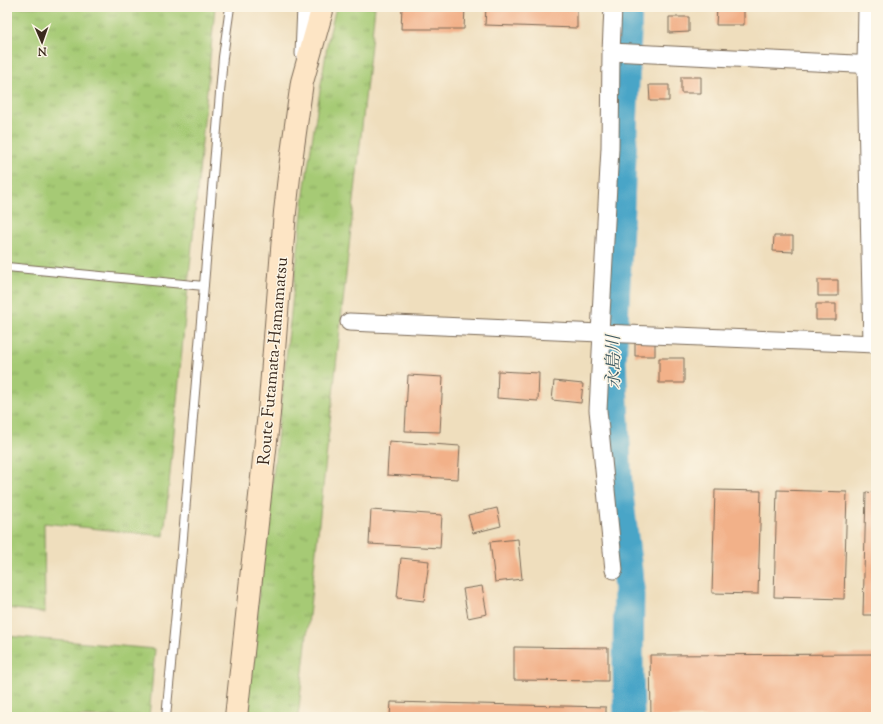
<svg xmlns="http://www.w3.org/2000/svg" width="883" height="724" font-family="'Sorts Mill Goudy','Noto Serif JP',serif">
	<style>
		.grass { fill: url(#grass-tufts); stroke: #707a49 }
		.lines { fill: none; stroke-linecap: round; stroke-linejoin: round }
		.river { stroke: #49a5c7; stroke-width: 31 }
		.building { fill: #f2b189 }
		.lane-casing { stroke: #7a6956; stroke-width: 10 }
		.street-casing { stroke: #7a6956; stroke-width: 19 }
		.secondary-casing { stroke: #7a6956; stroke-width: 24 }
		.lane { stroke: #fff; stroke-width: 8 }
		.street { stroke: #fff; stroke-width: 17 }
		.secondary { stroke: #fde5c5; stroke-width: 22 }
		.labels { text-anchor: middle; stroke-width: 3; stroke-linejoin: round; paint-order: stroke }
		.street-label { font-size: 17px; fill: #3b2a1e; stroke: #fcf5e5 }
		.water-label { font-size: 18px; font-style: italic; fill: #415b62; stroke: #fcf5e5 }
	</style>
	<defs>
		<pattern id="grass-tufts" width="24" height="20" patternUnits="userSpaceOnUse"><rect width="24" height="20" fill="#a6ca74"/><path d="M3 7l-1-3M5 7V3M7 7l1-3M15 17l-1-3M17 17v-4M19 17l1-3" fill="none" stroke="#88a45f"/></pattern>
	</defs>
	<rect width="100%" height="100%" fill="#fcf5e5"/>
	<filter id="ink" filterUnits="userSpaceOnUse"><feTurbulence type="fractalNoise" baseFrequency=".025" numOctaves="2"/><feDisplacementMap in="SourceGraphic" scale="8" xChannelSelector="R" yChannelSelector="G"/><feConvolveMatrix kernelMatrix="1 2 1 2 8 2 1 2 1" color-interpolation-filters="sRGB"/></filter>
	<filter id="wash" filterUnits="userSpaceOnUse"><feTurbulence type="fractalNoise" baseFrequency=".012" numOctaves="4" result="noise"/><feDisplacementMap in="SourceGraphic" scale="16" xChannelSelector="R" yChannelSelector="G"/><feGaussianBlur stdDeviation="0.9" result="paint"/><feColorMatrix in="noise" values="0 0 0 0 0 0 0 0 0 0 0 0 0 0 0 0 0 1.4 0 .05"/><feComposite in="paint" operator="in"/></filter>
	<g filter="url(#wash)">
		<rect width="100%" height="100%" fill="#efdebd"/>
		<path class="grass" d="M7 7H215L164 536 44 523 45 613 7 608Z
			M336 7H375L298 717H244L275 458 305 186 328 40Z
			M7 636 155 649 149 717H7Z"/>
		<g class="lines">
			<path class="river" d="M627 7 619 205 611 362 617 486 629 588 628 662 629 717"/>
		</g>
		<g id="blocks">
			<path class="building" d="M402 7H465L464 29H401Z
				M486 7H577V28L485 25Z
				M717 7H744V25H716Z
				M669 17H689V32L669 33Z
				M681 77H701V93H681Z
				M649 85H669V101H650Z
				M774 236H793V252L773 251Z
				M818 280H838V296H818Z
				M816 304H836V320H816Z
				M635 340H655V356H635Z
				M659 358H684V383H659Z
				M498 371 539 373 538 401 497 398Z
				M408 375 443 377 440 432 405 431Z
				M554 381 583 384 581 403 552 400Z
				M389 441 460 446 458 479 387 475Z
				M715 490 761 491 758 594 712 593Z
				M777 490 847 492 844 599 774 597Z
				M866 492 876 493V615H863Z
				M497 508 501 526 473 533 468 515Z
				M371 510 442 515 440 548 369 544Z
				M518 539 522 579 495 582 490 542Z
				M401 558 429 561 424 601 397 598Z
				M482 586 487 614 468 618 463 589Z
				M514 647 608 648V681L514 680Z
				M876 654V717H651L650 655Z
				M391 702 606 707V717H390Z"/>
		</g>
	</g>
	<g filter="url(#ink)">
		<use href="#blocks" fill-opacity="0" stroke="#7a6956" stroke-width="1"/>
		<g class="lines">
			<defs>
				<path id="lane" d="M7 267 204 286
					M166 717 182 549 223 57 230 7"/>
				<path id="street" d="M613 7 611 52 610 148 600 333H602L598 410 614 570
					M867 7 866 65 872 344
					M611 52 876 65
					M304 54 306 7
					M349 322 600 333
					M602 333 876 344"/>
				<path id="secondary" d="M236 717 269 413 285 212 290 168 302 82 323 7"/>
			</defs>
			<use href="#lane" class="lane-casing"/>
			<use href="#street" class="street-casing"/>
			<use href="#secondary" class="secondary-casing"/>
			<use href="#lane" class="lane"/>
			<use href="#street" class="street"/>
			<use href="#secondary" class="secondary"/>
		</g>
	</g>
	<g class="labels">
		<g class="street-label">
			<text transform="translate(272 361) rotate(-85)" y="6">Route Futamata-Hamamatsu</text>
		</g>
		<g class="water-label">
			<text transform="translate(613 362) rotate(-90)" y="6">永島川</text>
		</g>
	</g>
	<rect width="883" height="724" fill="none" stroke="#fcf5e5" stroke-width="24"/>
	<g transform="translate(42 42) rotate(178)" stroke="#fcf5e5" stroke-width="3" paint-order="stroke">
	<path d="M0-3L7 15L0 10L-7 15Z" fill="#3b2a1e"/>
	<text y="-6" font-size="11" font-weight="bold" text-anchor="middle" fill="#3b2a1e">N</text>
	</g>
</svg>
